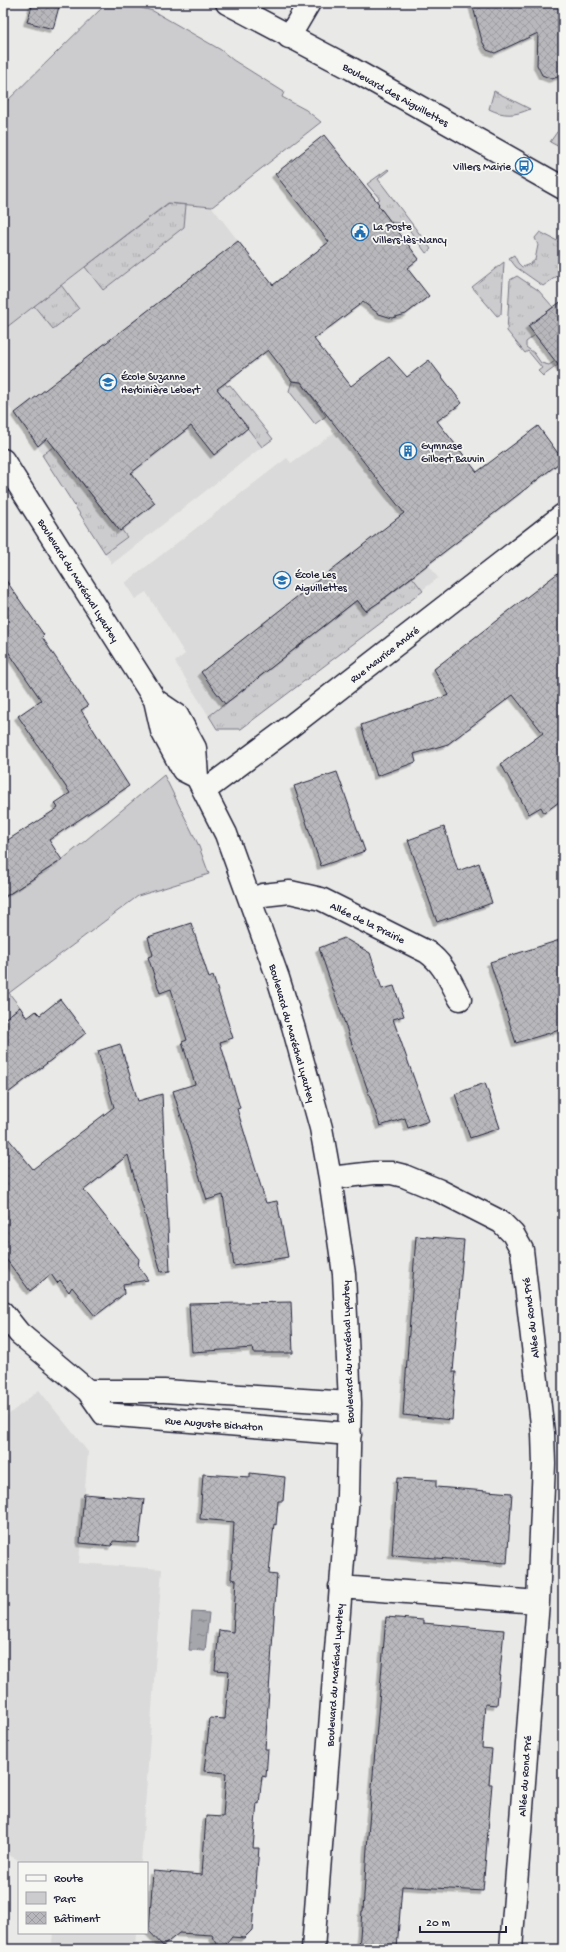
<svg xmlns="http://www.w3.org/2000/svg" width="566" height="1952" font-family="'Gochi Hand',sans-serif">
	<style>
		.built { fill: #dadada }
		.grass { fill: url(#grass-tufts); stroke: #777784 }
		.park { fill: #ccccce; stroke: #777784 }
		.water { fill: url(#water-ripples); stroke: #71717f }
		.building { fill: url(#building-cross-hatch); stroke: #22223b; filter: url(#shadow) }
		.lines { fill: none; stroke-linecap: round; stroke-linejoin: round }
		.minor-casing { stroke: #22223b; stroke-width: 25 }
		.secondary-casing { stroke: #22223b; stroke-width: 25 }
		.minor { stroke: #f6f6f2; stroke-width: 22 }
		.secondary { stroke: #f6f6f2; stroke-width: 22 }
		.labels { text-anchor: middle; stroke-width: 3.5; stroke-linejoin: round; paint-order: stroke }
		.street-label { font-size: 11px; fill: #22223b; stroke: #f6f6f2 }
		.poi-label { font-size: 11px; fill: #22223b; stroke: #f6f6f2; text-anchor: start }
	</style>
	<defs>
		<pattern id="grass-tufts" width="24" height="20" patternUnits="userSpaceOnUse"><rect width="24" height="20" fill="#ccccce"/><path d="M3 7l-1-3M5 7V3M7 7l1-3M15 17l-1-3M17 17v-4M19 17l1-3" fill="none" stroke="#afafb2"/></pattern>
		<pattern id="water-ripples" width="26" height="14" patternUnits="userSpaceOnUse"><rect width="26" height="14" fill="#a5a5ac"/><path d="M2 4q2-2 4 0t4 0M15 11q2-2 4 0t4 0" fill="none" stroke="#86868d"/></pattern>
		<pattern id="building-cross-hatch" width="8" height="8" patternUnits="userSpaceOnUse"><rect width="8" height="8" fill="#b8b8bc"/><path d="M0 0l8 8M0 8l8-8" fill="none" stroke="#9e9ea2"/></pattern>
		<filter id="shadow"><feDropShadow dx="-3.5" dy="3.5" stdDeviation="0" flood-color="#0004"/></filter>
	</defs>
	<rect width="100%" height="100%" fill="#e9e9e7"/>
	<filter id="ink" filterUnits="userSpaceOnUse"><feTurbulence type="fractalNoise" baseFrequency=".025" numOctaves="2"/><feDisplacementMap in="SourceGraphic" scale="8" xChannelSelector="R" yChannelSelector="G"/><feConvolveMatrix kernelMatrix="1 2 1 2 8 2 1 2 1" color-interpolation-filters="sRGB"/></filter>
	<g filter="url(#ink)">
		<path class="built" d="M169 203 212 207 280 295 195 361 262 447 112 564 37 446 3 398V330Z
			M338 430 438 557 429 565 438 578 241 729H217L175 662 185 654 146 592 135 599 125 583 287 458 291 463Z
			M39 1390 88 1452 79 1563 162 1569 141 1863H24L3 1852V1419Z
			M53 1933H136L135 1949H77L52 1943Z"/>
		<path class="grass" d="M494 91 530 109C515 116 503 116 489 109Z
			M563 130V149L550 142 557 132Z
			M388 169 389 170 378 179 431 249 426 253 405 224 391 222 378 205 377 201 380 199 367 184Z
			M169 203 186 205 184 227 103 290 85 267Z
			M540 232 563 244V272L543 286 516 267 509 258 514 255 518 263 522 267 530 264 535 260 538 245 535 238Z
			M504 262 501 314 497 316 472 287Z
			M517 276 538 290 553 307 529 326 535 335 526 342V347L534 353 541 363 549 365 555 361 558 365 543 376 538 371 542 368 528 351 525 353 507 331 510 280Z
			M61 285 79 309 53 329 34 306Z
			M208 361 227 386 230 385 273 439 262 447 200 367Z
			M292 381 301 382 326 416 315 424 289 391Z
			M60 442 65 461 119 530 121 529 127 537 105 553 42 455Z
			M412 577 423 591 241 729H217L209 716 357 600 366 611 373 606 369 592 379 603Z"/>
		<path class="park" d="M107 3H131L138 7 153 11 221 50 233 60 284 92 282 97 306 110 321 122 212 207 168 203 3 330V105Z
			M164 775 198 844 209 874 138 896 9 993 20 1007 3 1020V898L62 860Z"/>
		<path class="water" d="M192 1612 209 1613 205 1651 189 1650Z"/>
		<path class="building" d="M33 3H60L53 29 27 22Z
			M472 3H563V75L552 79 542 75 537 65 538 33 495 53 487 50 482 41Z
			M324 135 379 204 378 205 419 259 407 268 429 296 406 314 392 318 379 314 363 302 314 339 351 386 389 357 407 377 429 360 462 403 437 421 477 472 538 426 563 460 378 603 366 611 357 600 225 704 201 672 404 513 301 382 292 381 268 350 217 389 248 428 214 455 191 426 131 473 155 503 120 531 47 438 38 446 15 413 238 241 273 285 329 242 275 174Z
			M563 300V371L528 326Z
			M563 569V799L544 813 541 807 529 814 501 764 543 733 513 695 448 744 414 754 416 762 377 776 361 725 449 695 434 669Z
			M3 576 44 635 42 637 88 706 81 710 129 786 49 840 62 860 3 898V843L58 808 55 803 70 793 18 716 41 700 3 644Z
			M337 772 365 851 321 866 294 786Z
			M444 827 458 871 479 863 492 903 437 922 408 840Z
			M191 923 209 978 213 976 233 1038 220 1042 240 1108 237 1109 266 1203 277 1201 288 1257 234 1266 223 1195 207 1200 173 1091 195 1084 182 1042 187 1040 171 989 160 993 148 957 153 955 148 937Z
			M344 938 370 953 382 989 394 986 404 1016 393 1019 429 1121 408 1128 405 1118 380 1126 319 948Z
			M563 939V1029L516 1043 490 962Z
			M60 999 86 1033 3 1097V1020L20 1007 27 1018 36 1011 40 1015Z
			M120 1044 138 1101 162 1094 170 1271 161 1272 128 1155 84 1190 139 1259 138 1266 148 1280 123 1284 124 1294 95 1316 72 1287 69 1292 60 1280 57 1283 51 1274 30 1291 3 1255V1132L33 1169 114 1107 98 1051Z
			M485 1083 500 1128 470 1138 455 1094Z
			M416 1236 464 1240 453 1372H456L452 1420 403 1415Z
			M291 1302 293 1353H254L253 1348 192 1352 189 1304Z
			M250 1473 285 1477 283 1501H278L276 1525 274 1524 269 1574 277 1575 265 1749H268L266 1777 262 1776 259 1804 257 1803 253 1848H259L252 1930 244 1938 232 1937 222 1949H220L212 1935 179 1933 163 1946 149 1931 153 1871 202 1875 206 1816 223 1817 226 1773 204 1771 210 1718 225 1719 229 1671 215 1670 219 1630 233 1632 236 1580 231 1579 234 1522 200 1519 203 1474 250 1477Z
			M397 1478 436 1480V1487L512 1493 507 1563 392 1555Z
			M84 1494 144 1499 139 1543 113 1541 112 1546 80 1543Z
			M386 1617 423 1620V1623L504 1630 497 1705 485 1704 482 1748 492 1749 489 1784H492L487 1842 483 1891 402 1886 397 1949H359L362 1911H363L367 1848Z"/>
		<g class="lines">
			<defs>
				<path id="minor" d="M289 37 309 3
					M3 460 155 700 162 731 183 770 197 777
					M155 700 177 715 195 748 197 777 226 834 278 978 293 1026 321 1128 330 1178 344 1274 350 1403 348 1495 313 1949
					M204 791 282 733 563 515
					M251 900 263 895 290 892 321 899 427 952C444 964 450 981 460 999
					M330 1178 374 1173H392L404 1176 438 1190 501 1222 513 1234 522 1250 543 1433 544 1464 538 1602 511 1949
					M3 1313 19 1333 88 1391 104 1414 350 1434
					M88 1391H164L350 1403
					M340 1587 538 1602"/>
				<path id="secondary" d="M227 3 352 69 563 188"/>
			</defs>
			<use href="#minor" class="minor-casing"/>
			<use href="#secondary" class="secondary-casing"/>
			<use href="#minor" class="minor"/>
			<use href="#secondary" class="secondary"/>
		</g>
	</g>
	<defs>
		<symbol id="bus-ring" viewBox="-11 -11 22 22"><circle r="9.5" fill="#f6f6f2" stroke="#1f6fb2" stroke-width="1.5"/><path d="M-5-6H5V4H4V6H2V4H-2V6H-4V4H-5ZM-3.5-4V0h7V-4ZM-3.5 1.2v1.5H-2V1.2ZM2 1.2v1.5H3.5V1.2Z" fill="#1f6fb2"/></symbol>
		<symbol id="civic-ring" viewBox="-11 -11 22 22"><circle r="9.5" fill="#f6f6f2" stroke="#1f6fb2" stroke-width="1.5"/><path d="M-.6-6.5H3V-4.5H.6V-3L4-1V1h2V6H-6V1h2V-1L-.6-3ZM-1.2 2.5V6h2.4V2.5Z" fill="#1f6fb2"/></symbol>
		<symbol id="school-ring" viewBox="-11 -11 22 22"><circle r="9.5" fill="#f6f6f2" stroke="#1f6fb2" stroke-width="1.5"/><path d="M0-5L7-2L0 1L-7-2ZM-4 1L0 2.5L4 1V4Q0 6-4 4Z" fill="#1f6fb2"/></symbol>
		<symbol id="building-ring" viewBox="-11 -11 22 22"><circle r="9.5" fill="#f6f6f2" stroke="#1f6fb2" stroke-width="1.5"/><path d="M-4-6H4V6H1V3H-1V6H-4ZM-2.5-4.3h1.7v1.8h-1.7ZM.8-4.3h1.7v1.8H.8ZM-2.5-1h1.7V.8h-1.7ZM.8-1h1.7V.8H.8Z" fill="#1f6fb2"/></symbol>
	</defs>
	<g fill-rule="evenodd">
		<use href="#bus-ring" x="514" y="156" width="20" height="20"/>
		<use href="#civic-ring" x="350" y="222" width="20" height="20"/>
		<use href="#school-ring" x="98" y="372" width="20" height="20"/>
		<use href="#building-ring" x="398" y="441" width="20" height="20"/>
		<use href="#school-ring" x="272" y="570" width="20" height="20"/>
	</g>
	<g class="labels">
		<g class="street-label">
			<text transform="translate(396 94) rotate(29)" y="4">Boulevard des Aiguillettes</text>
			<text transform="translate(79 580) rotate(58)" y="4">Boulevard du Maréchal Lyautey</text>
			<text transform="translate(384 654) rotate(-38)" y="4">Rue Maurice André</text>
			<text transform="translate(368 922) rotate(26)" y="4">Allée de la Prairie</text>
			<text transform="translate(293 1033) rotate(74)" y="4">Boulevard du Maréchal Lyautey</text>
			<text transform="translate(530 1318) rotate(-97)" y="4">Allée du Rond Pré</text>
			<text transform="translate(347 1352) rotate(-92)" y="4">Boulevard du Maréchal Lyautey</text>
			<text transform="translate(214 1423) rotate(4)" y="4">Rue Auguste Bichaton</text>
			<text transform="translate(334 1675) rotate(-86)" y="4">Boulevard du Maréchal Lyautey</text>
			<text transform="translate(524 1776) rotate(-86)" y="4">Allée du Rond Pré</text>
		</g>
		<g class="poi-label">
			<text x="511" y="170" text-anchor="end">Villers Mairie</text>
			<text x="373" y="230">La Poste<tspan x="373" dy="13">Villers-lès-Nancy</tspan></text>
			<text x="121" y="380">École Suzanne<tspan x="121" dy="13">Herbinière Lebert</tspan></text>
			<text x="421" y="449">Gymnase<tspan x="421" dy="13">Gilbert Bauvin</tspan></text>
			<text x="295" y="578">École Les<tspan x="295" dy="13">Aiguillettes</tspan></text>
		</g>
	</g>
	<rect width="566" height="1952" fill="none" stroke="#f6f6f2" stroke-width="16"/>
	<rect x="8" y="8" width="550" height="1936" fill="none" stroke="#22223b" stroke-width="1.5" filter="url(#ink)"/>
	<rect x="18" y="1862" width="130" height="72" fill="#f6f6f2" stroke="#a1a1a9"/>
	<rect x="26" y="1875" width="20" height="6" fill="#f6f6f2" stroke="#a1a1a9"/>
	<text x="54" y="1882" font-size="12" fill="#22223b">Route</text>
	<rect x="26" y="1892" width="20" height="12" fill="#ccccce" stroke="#a1a1a9"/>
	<text x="54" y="1902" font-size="12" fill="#22223b">Parc</text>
	<rect x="26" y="1912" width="20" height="12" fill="url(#building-cross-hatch)" stroke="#a1a1a9"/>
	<text x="54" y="1922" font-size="12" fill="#22223b">Bâtiment</text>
	<path d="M420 1926v6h86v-6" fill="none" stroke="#22223b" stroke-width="2"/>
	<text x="426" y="1926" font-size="12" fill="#22223b" stroke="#f6f6f2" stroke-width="3" paint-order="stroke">20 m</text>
</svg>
